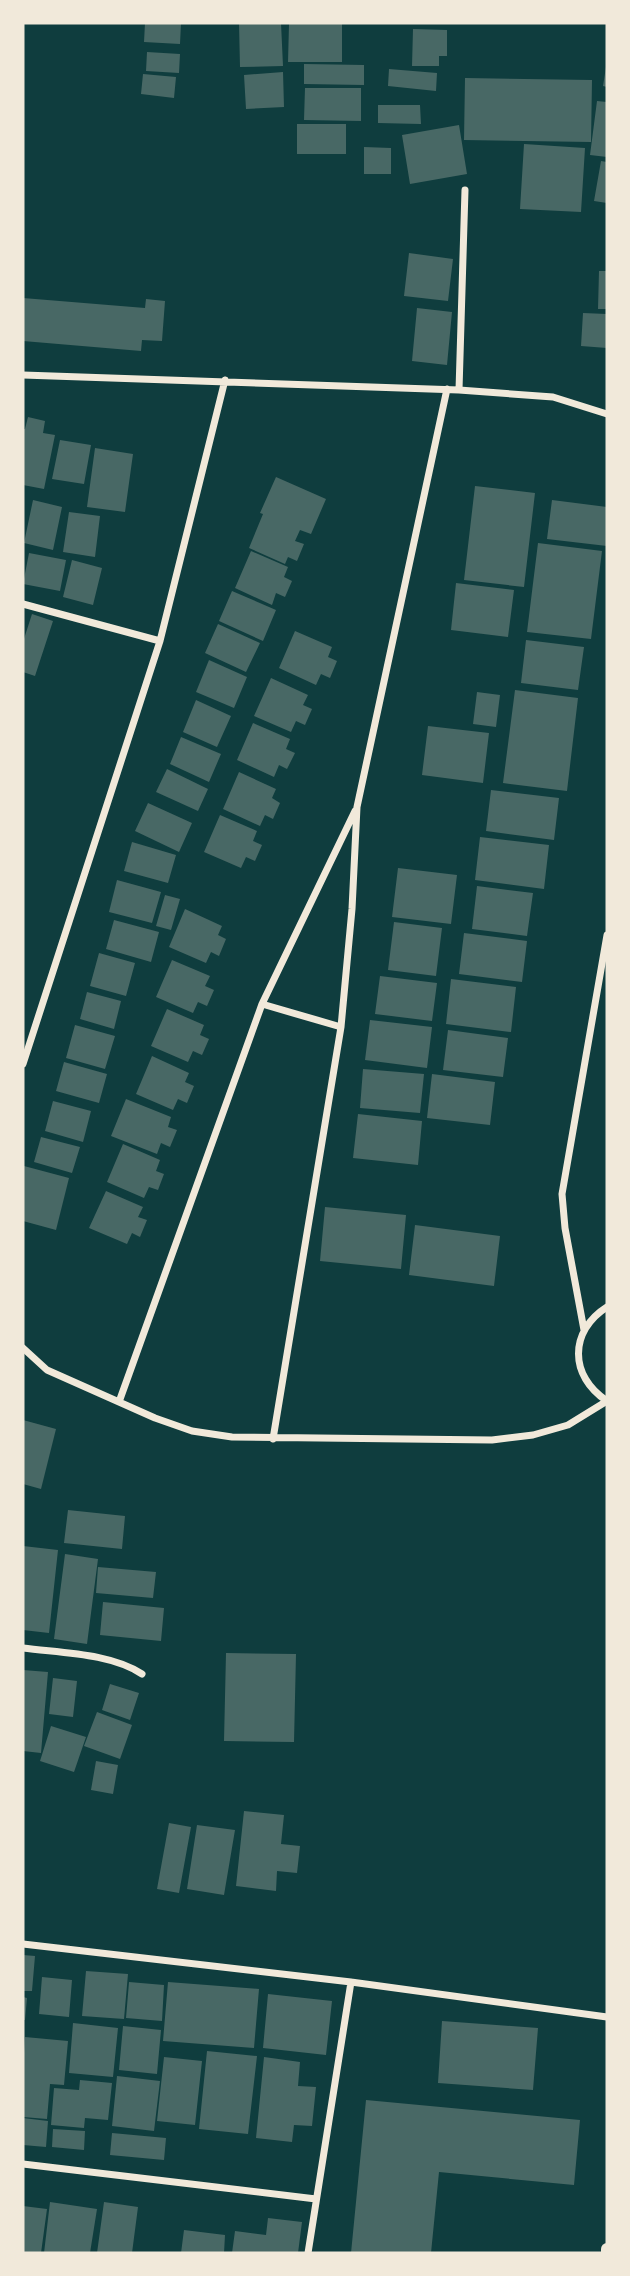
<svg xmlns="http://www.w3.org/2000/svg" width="630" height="2276" font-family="'Public Sans',sans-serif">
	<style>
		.building { fill: #486865 }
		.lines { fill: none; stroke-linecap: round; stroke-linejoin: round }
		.minor { stroke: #f1e9da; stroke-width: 7 }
		.tertiary { stroke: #f1e9da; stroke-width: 12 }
	</style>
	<rect width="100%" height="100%" fill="#0f3d3e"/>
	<path class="building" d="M145 23H181L180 44 144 42Z
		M239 23H281L283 66 240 67Z
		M289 24H342V62H288Z
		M413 29 447 30V56H439V66H412Z
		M147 52 180 54 179 73 146 71Z
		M304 64 364 65V85L304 84Z
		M606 67H607V87L603 86Z
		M389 69 437 73 436 91 388 86Z
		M283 72 284 107 246 109 244 75Z
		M143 74 176 77 174 98 141 94Z
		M465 78 592 80 591 142 464 140Z
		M305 88H361V121L304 120Z
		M597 101 607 102V157L590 155Z
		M378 105H420L421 124 378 123Z
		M297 124H346V154H297Z
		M459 125 467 174 410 184 402 135Z
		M524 144 585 148 581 212 520 209Z
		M364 147 391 148V174H364Z
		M601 161 607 162V203L594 201Z
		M409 253 453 259 448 301 404 296Z
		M599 271H607V309H598Z
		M23 298 145 308 146 299 165 301 162 341 142 340 141 351 23 341Z
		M417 308 452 312 447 365 412 361Z
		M583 313 607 314V348L581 346Z
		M28 417 45 421 43 433 55 435 44 489 23 485V429H25Z
		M60 440 91 445 84 484 52 479Z
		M95 448 133 454 125 512 87 507Z
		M276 477 326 499 311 534 300 530 295 541 304 544 297 561 288 557 285 564 249 548 263 514 260 513Z
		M475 486 535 493 524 587 464 580Z
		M33 500 62 507 53 550 24 543Z
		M552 500 607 507V546L547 539Z
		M69 512 100 516 95 557 63 552Z
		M538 543 602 551 591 639 527 632Z
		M251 551 288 567 284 577 292 581 285 597 276 593 272 605 235 588Z
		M29 553 66 560 60 591 23 584Z
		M72 560 102 568 93 605 63 597Z
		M456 583 514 590 508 637 451 630Z
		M232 591 276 610 263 641 219 621Z
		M32 614 53 621 35 676 23 672V642Z
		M218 624 260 643 246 672 205 653Z
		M295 631 332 647 328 657 337 661 330 678 321 674 316 685 279 668Z
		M526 640 584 647 578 690 521 683Z
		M209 660 247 677 234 708 196 692Z
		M271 678 308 695 303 705 312 709 305 725 296 721 291 732 254 716Z
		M515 690 578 698 567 791 503 783Z
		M477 692 500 695 496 727 473 724Z
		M196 700 231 716 217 747 183 732Z
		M253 723 290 739 286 749 295 753 287 769 279 765 274 777 237 760Z
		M428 726 489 733 483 783 422 775Z
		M181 737 221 754 209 782 170 764Z
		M167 769 208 789 198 811 156 792Z
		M239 772 276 789 272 798 280 803 273 819 265 815 260 826 223 809Z
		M491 790 559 798 554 840 486 831Z
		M148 803 192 823 179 852 135 831Z
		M220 815 257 831 253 841 262 845 255 861 246 857 241 868 204 852Z
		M480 837 549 845 544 889 475 880Z
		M132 842 176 855 168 883 124 871Z
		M398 868 457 875 451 924 392 917Z
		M117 880 161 892 152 923 109 912Z
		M477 886 533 893 527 936 472 929Z
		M165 895 180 899 171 930 156 926Z
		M185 909 222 926 218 935 226 939 219 956 211 952 206 963 169 947Z
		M114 920 159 932 151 962 106 949Z
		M394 922 442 928 436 976 388 970Z
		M464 933 527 941 522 982 459 974Z
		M99 953 135 963 126 996 90 986Z
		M172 960 210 976 205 986 214 990 207 1006 198 1002 193 1013 156 997Z
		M380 976 437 983 432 1021 375 1014Z
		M451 979 516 987 511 1032 446 1024Z
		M87 992 121 1001 114 1029 80 1019Z
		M167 1009 204 1025 200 1035 209 1039 202 1055 193 1051 188 1062 151 1046Z
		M370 1020 432 1027 427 1068 365 1060Z
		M75 1025 115 1036 105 1069 66 1058Z
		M448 1030 508 1038 503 1077 443 1070Z
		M152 1056 189 1073 185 1082 194 1086 187 1103 178 1099 173 1110 136 1094Z
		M64 1062 107 1074 99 1103 56 1091Z
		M363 1069 424 1074 420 1113 360 1108Z
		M432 1074 495 1082 490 1125 427 1118Z
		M126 1099 171 1117 168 1127 177 1130 170 1147 161 1143 157 1154 111 1136Z
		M53 1101 91 1111 83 1142 45 1131Z
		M358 1114 422 1121 418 1165 353 1158Z
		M41 1137 80 1147 72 1173 34 1162Z
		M123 1144 160 1160 156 1171 164 1174 158 1190 149 1187 144 1198 107 1182Z
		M24 1166 69 1178 56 1230 23 1221Z
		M106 1191 143 1207 138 1217 147 1220 140 1237 132 1233 127 1244 89 1228Z
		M325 1207 406 1215 401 1269 320 1261Z
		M415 1225 500 1236 494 1286 409 1275Z
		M23 1420 56 1429 41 1489 23 1484Z
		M68 1510 125 1516 122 1549 64 1543Z
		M23 1546 58 1550 49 1633 23 1630Z
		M65 1554 98 1559 87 1644 54 1639Z
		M98 1567 156 1572 153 1598 96 1593Z
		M103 1602 164 1608 161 1641 100 1635Z
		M226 1653 296 1654 294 1742 224 1741Z
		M23 1670 48 1672 41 1753 23 1751Z
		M53 1678 77 1681 73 1717 49 1714Z
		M110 1684 139 1693 130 1720 102 1710Z
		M97 1712 132 1725 120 1759 84 1746Z
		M51 1726 86 1737 74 1772 40 1761Z
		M96 1761 118 1765 113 1794 91 1790Z
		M244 1811 284 1815 281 1844 300 1846 297 1873 277 1871 276 1891 236 1886Z
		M169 1823 191 1827 179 1893 157 1889Z
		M197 1825 235 1830 224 1895 187 1889Z
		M23 1955 35 1956 32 1991H23Z
		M86 1971 128 1974 124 2019 82 2016Z
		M42 1977 72 1980 69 2017 39 2014Z
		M129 1982 164 1985 162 2021 126 2018Z
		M168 1982 259 1989 254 2048 163 2041Z
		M268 1994 332 2001 326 2055 263 2048Z
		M23 1997 27 1998 25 2020H23Z
		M442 2021 538 2028 533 2090 438 2083Z
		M73 2023 118 2028 113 2077 69 2073Z
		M123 2026 161 2030 157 2074 119 2070Z
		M25 2037 68 2041 64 2085 50 2084 47 2119 23 2117V2069Z
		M207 2051 257 2056 248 2134 199 2129Z
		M164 2057 202 2061 195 2125 157 2121Z
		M264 2057 300 2062 298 2086 316 2087 312 2126 294 2125 292 2142 256 2138Z
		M117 2076 160 2081 154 2131 112 2126Z
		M80 2080 112 2083 108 2120 85 2118 84 2128 51 2125 54 2088 79 2090Z
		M366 2100 580 2120 574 2185 439 2172 431 2253H351Z
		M23 2118 48 2121 46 2147 23 2145Z
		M53 2129 85 2131 84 2150 52 2147Z
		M112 2133 166 2138 164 2160 110 2155Z
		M50 2202 97 2209 90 2253H44Z
		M104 2202 138 2207 132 2253H97Z
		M23 2206 47 2209 41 2253H23Z
		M268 2218 302 2222 298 2253H232L235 2231 266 2235Z
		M184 2230 225 2235 224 2253H181Z"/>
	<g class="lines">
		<path class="minor" d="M23 375 459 390 553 397 607 414
			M459 390 465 190
			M23 604 160 641
			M262 1004 341 1027
			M23 1064 160 641 225 380
			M607 1307C569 1331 569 1376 607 1401
			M584 1330 565 1228 562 1194 607 935
			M23 1348 47 1370 155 1418 192 1431 232 1437 492 1440 533 1435 568 1425 607 1401
			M119 1402 262 1004 355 811
			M273 1439 341 1027 352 909 357 807 447 389
			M23 1648C60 1653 110 1653 142 1674
			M23 1944 351 1982 607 2017
			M23 2164 316 2199
			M308 2253 351 1982"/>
		<path class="tertiary" d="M607 2253V2249"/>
	</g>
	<rect width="630" height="2276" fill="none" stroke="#f1e9da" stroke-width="49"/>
</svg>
